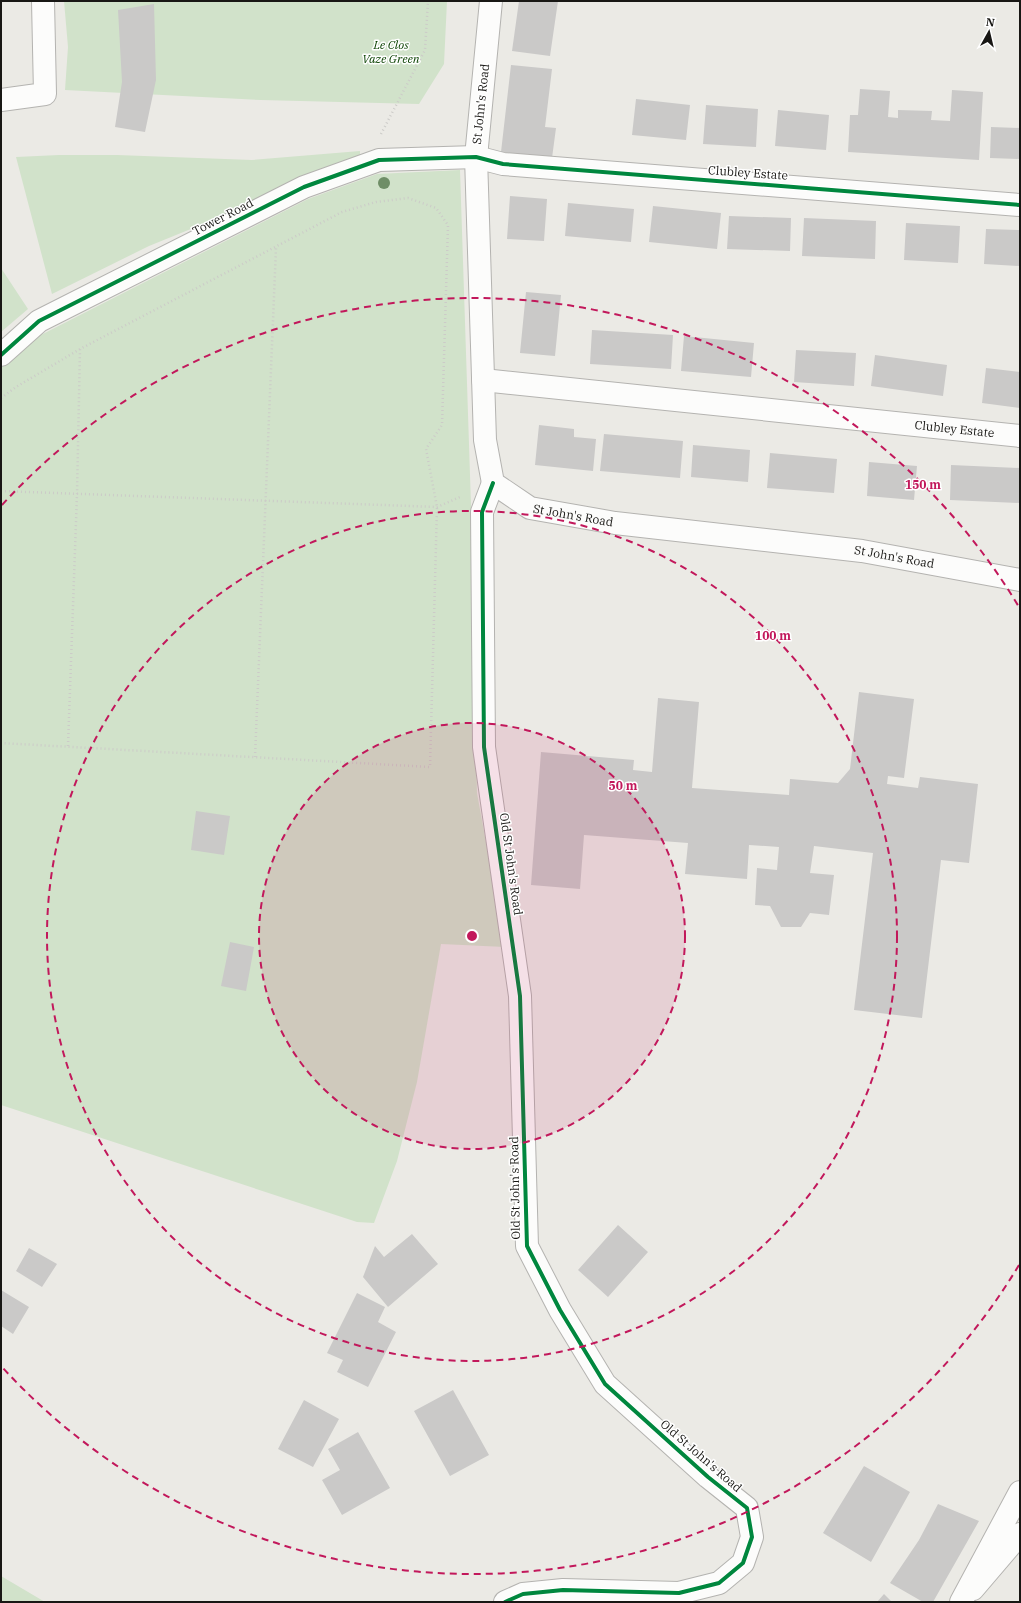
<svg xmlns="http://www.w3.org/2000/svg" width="1021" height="1603" font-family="'IBM Plex Serif',serif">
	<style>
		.green { fill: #d1e2ca }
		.building { fill: #cac9c8 }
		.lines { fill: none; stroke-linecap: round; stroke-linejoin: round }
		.minor-casing { stroke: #b4b3b0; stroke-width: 24 }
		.major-casing { stroke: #b4b3b0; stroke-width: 24 }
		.path { stroke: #cccbc8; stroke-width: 2.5; stroke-dasharray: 1 3; stroke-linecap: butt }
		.minor { stroke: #fcfcfb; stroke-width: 22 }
		.major { stroke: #fcfcfb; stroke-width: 22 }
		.cycleway-casing { stroke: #fff; stroke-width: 6 }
		.cycleway { stroke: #00873e; stroke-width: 4 }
		.tree { fill: #6f8e67 }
		.ring { fill: none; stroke: #c2185b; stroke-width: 2; stroke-dasharray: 7 5 }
		.labels { text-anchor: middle; stroke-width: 3; stroke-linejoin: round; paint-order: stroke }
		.park-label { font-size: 12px; font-style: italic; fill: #0a4200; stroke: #fff }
		.street-label { font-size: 12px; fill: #181714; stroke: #fff }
		.centre { fill: #c2185b; stroke: #fff; stroke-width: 2 }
		.ring-label { font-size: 12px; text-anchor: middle; font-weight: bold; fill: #c2185b; stroke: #fff; stroke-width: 3; stroke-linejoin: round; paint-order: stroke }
	</style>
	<rect width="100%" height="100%" fill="#ebeae5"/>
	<path class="green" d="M64 1H447L444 64 419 104 261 100 65 90 68 47Z
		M360 151V160L149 246 52 294 16 157 59 155H117L252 160Z
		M460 170 471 505 477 793 505 947 441 944 417 1082 397 1161 374 1223 357 1222 1 1105V368L31 340 308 199 377 174Z
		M1 268 28 309 1 332Z
		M1 1576 45 1602H1Z"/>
	<path class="building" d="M519 1H558L550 56 512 51Z
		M154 4 156 80 145 132 115 127 122 82 118 10Z
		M511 65 552 69 545 127 556 128 552 158 501 152Z
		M860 89 890 91 888 117 898 118V110L932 111 931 120 950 121 952 90 983 92 979 160 848 152 850 115H858Z
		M636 99 690 105 686 140 632 135Z
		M706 105 758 109 756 147 703 144Z
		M778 110 829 115 826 150 775 146Z
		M991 127 1020 128V159L990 158Z
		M510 196 547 199 544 241 507 239Z
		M568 203 634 209 631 242 565 236Z
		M653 206 721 213 717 249 649 242Z
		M729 216 791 218 790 251 727 249Z
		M804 218 876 221 875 259 802 256Z
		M906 223 960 226 958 263 904 260Z
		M986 229 1020 230V266L984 264Z
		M526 292 561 295 555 356 520 353Z
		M592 330 673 335 671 369 590 364Z
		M684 336 754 343 751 377 681 371Z
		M796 350 856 353 854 386 794 382Z
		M875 355 947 365 943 396 871 386Z
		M986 368 1020 372V408L982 403Z
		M539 425 574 429V437L596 439 593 471 535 465Z
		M604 434 683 441 680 478 600 471Z
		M693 445 750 450 748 482 691 477Z
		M770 453 837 459 834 493 767 488Z
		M869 462 917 466 914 500 867 496Z
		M951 465 1020 468V503L950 500Z
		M859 692 914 699 904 778 888 776 887 784 918 788 920 777 978 784 969 863 941 860 922 1018 854 1010 873 853 814 846 810 873 834 875 829 915 810 913 801 927H781L770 906 755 905 757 868 777 870 779 847 749 845 747 879 685 874 688 843 584 835 580 889 531 885 541 752 634 760 633 770 652 772 658 698 699 702 692 788 789 795 790 779 838 783 850 769Z
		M196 811 230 816 224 855 191 850Z
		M230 942 254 947 246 991 221 986Z
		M618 1225 648 1252 608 1297 578 1270Z
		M412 1234 438 1264 388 1307 363 1277 375 1246 384 1257Z
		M29 1248 57 1264 42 1287 16 1271Z
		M1 1290 29 1307 13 1334 1 1326Z
		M357 1293 385 1307 378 1322 396 1332 368 1387 337 1372 343 1360 327 1353Z
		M453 1390 489 1455 450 1476 414 1411Z
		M304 1400 339 1419 313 1467 278 1449Z
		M358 1432 390 1488 342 1515 322 1480 340 1470 328 1449Z
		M864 1466 910 1492 871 1562 823 1533Z
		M938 1504 979 1521 933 1602H923L890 1583 919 1540Z
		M884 1594 892 1602H877Z"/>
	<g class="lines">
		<defs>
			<g id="minor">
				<path d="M1 100 45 94 43 1"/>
				<path d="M1 355 39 321 304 187 379 160 476 157 503 164 1020 205"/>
				<path id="s1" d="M483 380 1020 436"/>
				<path d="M493 483 482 512 484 747 520 996 527 1246 560 1310 605 1384 708 1477 747 1508 752 1537 743 1563 719 1583 679 1593 563 1590 523 1594 505 1602"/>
				<path d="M973 1589 1020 1534"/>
			</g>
			<g id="major">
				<path id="s2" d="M491 1 476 157 485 440 493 483 530 508 615 523 862 551 1020 580"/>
				<path d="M961 1602 1020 1492"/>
			</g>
		</defs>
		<use href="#minor" class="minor-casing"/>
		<use href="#major" class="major-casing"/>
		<path class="path" d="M381 134 425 50 428 1
			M1 398 16 387 80 349 342 212 376 202 408 198 436 208 448 225 442 425 426 449 437 507 430 767 1 743
			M1 491 437 507 460 497
			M68 746 77 494 80 349
			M255 757 276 248"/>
		<use href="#minor" class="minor"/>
		<use href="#major" class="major"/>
		<defs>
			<path id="cycleway" d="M1 355 39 321 304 187 379 160 476 157 503 164 1020 205
				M493 483 482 512 484 747 520 996 527 1246 560 1310 605 1384 708 1477 747 1508 752 1537 743 1563 719 1583 679 1593 563 1590 523 1594 505 1602"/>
		</defs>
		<use href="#cycleway" class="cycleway-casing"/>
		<use href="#cycleway" class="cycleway"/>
	</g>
	<circle class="tree" cx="384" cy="183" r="6"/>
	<circle cx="472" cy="936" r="213" fill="#c2185b" fill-opacity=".12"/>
	<g class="ring">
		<circle cx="472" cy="936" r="213"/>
		<circle cx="472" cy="936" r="425"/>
		<path d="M1019 1265A638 638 0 0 1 2 1367M2 505A638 638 0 0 1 1019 607"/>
	</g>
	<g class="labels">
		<g class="park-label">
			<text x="391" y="49">Le Clos<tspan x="391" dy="14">Vaze Green</tspan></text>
		</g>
		<g class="street-label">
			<text transform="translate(481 104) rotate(-84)" y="4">St John's Road</text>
			<text transform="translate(748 173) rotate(4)" y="4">Clubley Estate</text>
			<text transform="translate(223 217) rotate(-27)" y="4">Tower Road</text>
			<text dy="4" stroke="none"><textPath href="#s1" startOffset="474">Clubley Estate</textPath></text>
			<text dy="4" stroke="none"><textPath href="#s2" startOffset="572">St John's Road</textPath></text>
			<text dy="4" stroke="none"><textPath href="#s2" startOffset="896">St John's Road</textPath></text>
			<text transform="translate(511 864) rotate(82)" y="4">Old St John's Road</text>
			<text transform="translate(515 1188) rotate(-91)" y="4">Old St John's Road</text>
			<text transform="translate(701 1456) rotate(41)" y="4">Old St John's Road</text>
		</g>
	</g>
	<circle cx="472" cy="936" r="6" class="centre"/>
	<g class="ring-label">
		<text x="923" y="489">150 m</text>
		<text x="773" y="640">100 m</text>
		<text x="623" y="790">50 m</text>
	</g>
	<rect width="1021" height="1603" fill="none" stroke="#181714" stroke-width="4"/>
	<g transform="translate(989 32) rotate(8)" stroke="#ffffff" stroke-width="3" paint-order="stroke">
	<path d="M0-3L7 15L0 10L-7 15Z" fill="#181714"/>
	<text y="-6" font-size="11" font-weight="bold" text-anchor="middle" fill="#181714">N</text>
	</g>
</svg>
